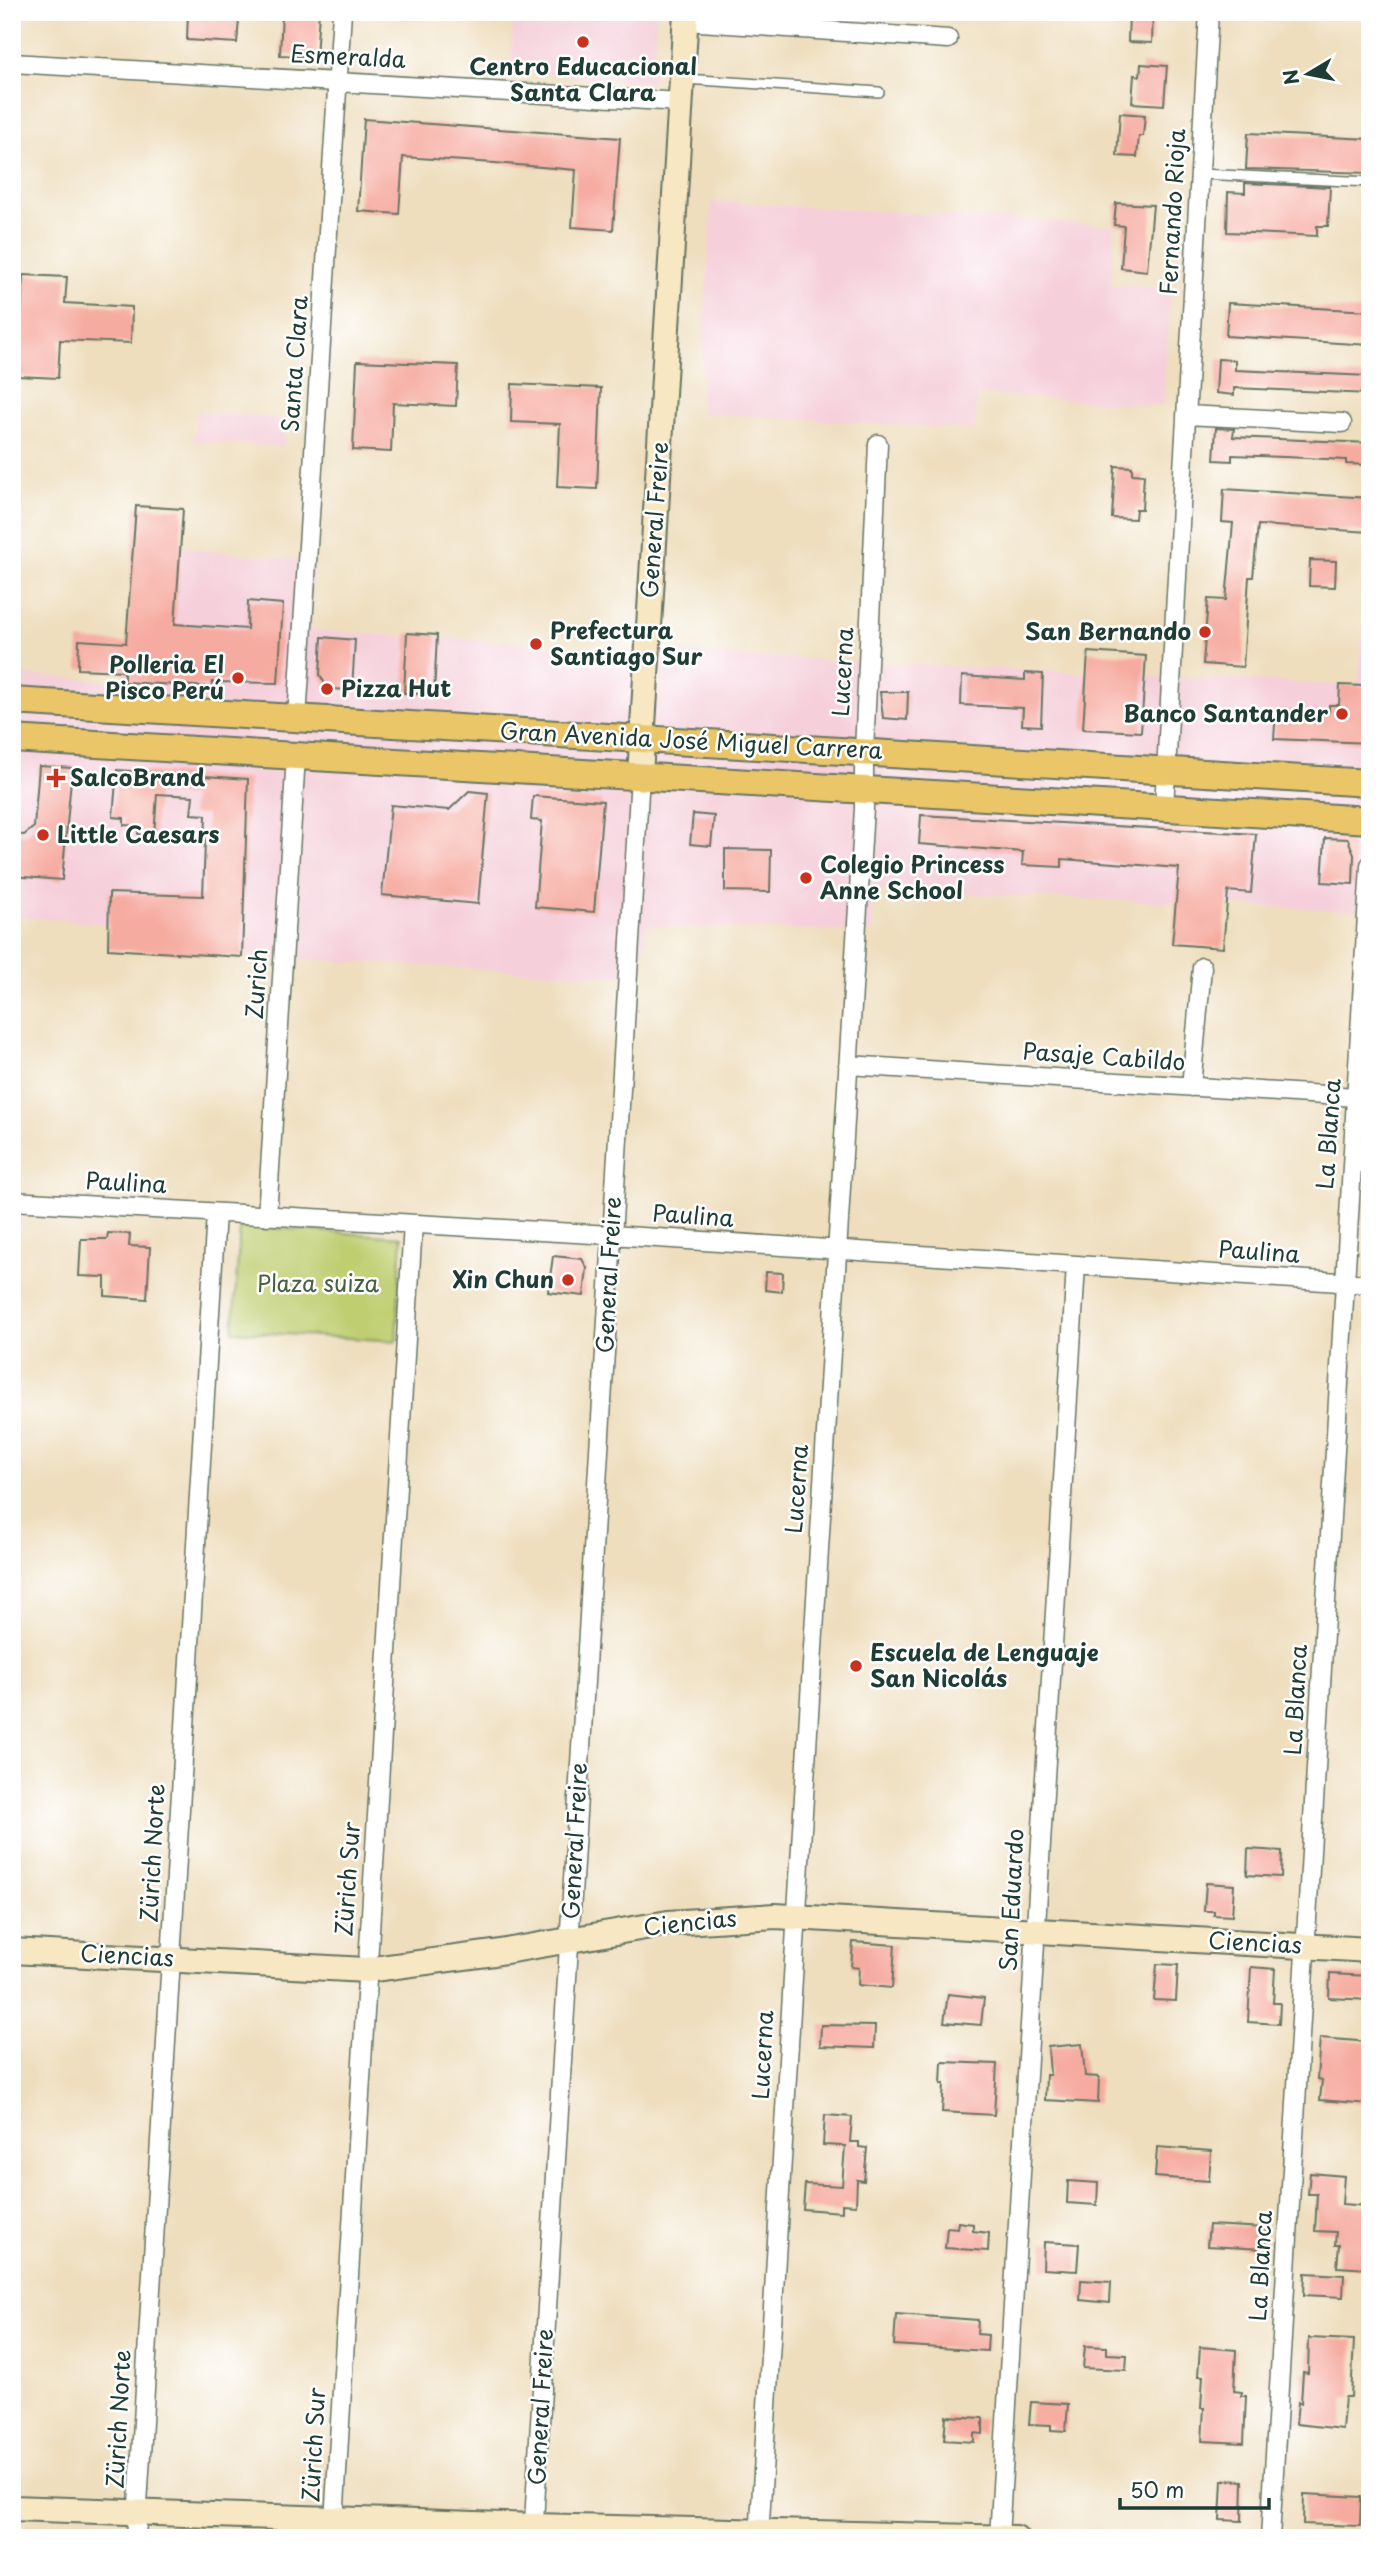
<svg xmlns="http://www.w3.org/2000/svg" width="1382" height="2550" font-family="'Playpen Sans',sans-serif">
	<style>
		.built { fill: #f5cfda }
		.green { fill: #bfce71; stroke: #6f8652; stroke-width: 2 }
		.building { fill: #f6aba0 }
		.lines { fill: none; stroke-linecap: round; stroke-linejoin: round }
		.lane-casing { stroke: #677564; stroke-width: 12 }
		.street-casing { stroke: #677564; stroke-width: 21 }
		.secondary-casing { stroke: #677564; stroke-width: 28 }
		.primary-casing { stroke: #677564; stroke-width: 30 }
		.lane { stroke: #fff; stroke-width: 9 }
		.street { stroke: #fff; stroke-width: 18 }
		.secondary { stroke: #f7e8c3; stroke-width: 24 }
		.primary { stroke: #eac669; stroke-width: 26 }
		.poi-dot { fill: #c8321e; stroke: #fff; stroke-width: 2.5 }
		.labels { text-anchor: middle; stroke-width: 5; stroke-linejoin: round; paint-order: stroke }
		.street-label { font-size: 23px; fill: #1f3d34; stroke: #fff }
		.poi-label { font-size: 23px; font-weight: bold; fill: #1f3d34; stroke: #fff; text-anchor: start }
		.park-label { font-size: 23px; fill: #476143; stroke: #fff }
	</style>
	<rect width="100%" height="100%" fill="#fff"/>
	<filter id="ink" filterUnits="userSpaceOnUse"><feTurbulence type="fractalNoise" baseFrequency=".0143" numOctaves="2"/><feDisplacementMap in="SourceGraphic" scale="14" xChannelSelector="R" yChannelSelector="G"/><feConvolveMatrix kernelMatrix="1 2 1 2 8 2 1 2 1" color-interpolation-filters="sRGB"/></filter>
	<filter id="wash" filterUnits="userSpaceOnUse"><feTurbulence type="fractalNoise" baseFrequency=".00686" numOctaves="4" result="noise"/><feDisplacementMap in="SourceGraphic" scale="28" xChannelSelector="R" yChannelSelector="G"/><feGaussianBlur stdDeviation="1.57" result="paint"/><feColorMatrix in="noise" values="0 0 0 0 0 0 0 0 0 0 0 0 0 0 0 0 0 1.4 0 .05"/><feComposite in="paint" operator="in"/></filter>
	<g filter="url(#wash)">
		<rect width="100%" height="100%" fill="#eedebe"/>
		<path class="built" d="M514 12H657L652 83 510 71Z
			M712 201 1114 226 1111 285 1170 289 1163 406 977 394 975 430 699 413Z
			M196 412 286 419 284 447 194 441Z
			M136 506 183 509 181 547 313 562 311 630 659 652 1358 686 1365 608H1370V911L873 890V932L648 926 639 977 108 949V924L12 916V674L124 682Z"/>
		<path class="green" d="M240 1226 402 1237 396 1341 233 1331Z"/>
		<g id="blocks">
			<path class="building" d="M188 12H223L222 19 239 20 237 43 187 40Z
				M282 12H319L316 57 280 55Z
				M1129 12H1153L1152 43 1128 42Z
				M1141 64 1167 66 1164 105 1132 103 1134 75 1140 76Z
				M1120 113 1145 115 1143 136H1139L1137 157 1117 156Z
				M364 119 620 138 613 230 572 227 576 170 495 163 403 157 399 214 358 211Z
				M1248 133 1370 139V173L1246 169Z
				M1245 183 1330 187 1328 226H1317V236L1227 232 1228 192 1245 193Z
				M1116 203 1153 205 1147 271 1121 268 1124 226 1114 225Z
				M23 275 67 277 65 303 132 307 131 343 60 340 58 378 18 376Z
				M1228 303 1370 311V345L1226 336Z
				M1218 359 1235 360V370L1370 376V394L1234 388V395L1216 393Z
				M357 361 458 365 456 406 393 403 391 452 353 450Z
				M512 384 601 388 597 489 557 487 560 424 511 422Z
				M1216 428 1234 429 1233 437 1370 443V465L1346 464V460L1285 457 1232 455V461L1214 460Z
				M1115 466 1132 467V474L1144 475 1142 509H1136L1135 519 1112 518Z
				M1224 489 1370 498V532L1258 525 1253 577H1249L1243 667 1203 664 1208 599 1226 600 1233 523 1222 522Z
				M136 506 183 509 175 624 247 629 248 601 283 604 278 683 212 682V687L124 682V671L78 669 79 640 126 643Z
				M1310 560 1336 561 1335 587 1309 586Z
				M407 633 437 635 434 695 404 693Z
				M322 637 355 640 352 690 328 689 320 675Z
				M1088 652 1146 656 1141 732 1083 729Z
				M1025 673 1043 674 1041 726 1022 725 1023 708 961 705 962 676 1025 680Z
				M1340 685 1364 686 1363 708H1367V715H1370V743L1274 739 1276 710 1329 712V705H1339Z
				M880 692H908L907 720 883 718Z
				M39 766 72 768 62 880 12 876V834L24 835 34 827Z
				M117 770 248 779 242 957 108 949 109 893 203 896 206 815 191 814 193 796 157 794 154 836 138 834 139 826 124 825V818L113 817Z
				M469 791 488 793 478 904 382 895 391 805 449 810Z
				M533 796 603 801 594 912 535 907 542 821 531 820Z
				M693 814 714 816 711 846 690 844Z
				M921 815 1256 834 1251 893 1228 891 1223 948 1172 944 1179 868 1062 859V867L1022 865 1023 852 919 844Z
				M1325 838 1348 839 1354 855 1353 884 1322 882Z
				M725 849 771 850 770 892 725 891Z
				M108 1233 130 1234 129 1246 150 1247 147 1299 105 1296V1277L79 1276 81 1239H107Z
				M553 1256 582 1259 587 1268 584 1296 548 1292Z
				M766 1272 783 1273 782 1292 765 1290Z
				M1248 1849 1282 1851 1281 1877 1247 1875Z
				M1206 1883 1234 1885 1232 1916 1214 1915V1911H1204Z
				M853 1942 895 1945 892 1988 858 1985 859 1968 851 1967Z
				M1157 1964 1178 1965 1176 2001 1154 2000Z
				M1251 1967 1275 1969 1273 2003H1280L1279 2024 1248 2022Z
				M1330 1974 1370 1976V2000L1329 1998Z
				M948 1994 984 1998 981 2025 944 2022Z
				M821 2025 875 2026 874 2048 820 2046Z
				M1320 2038 1370 2042V2104L1320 2100 1322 2080 1317 2079Z
				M1082 2044 1085 2076 1099 2077 1098 2103 1045 2100 1046 2075H1050L1048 2047Z
				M942 2062 997 2064 994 2115 942 2112 944 2084H941Z
				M825 2115 852 2117 850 2142H859V2147L867 2148 864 2181 857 2180 856 2205 842 2204V2212L803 2209 805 2184 842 2186 845 2146 823 2145Z
				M1157 2147 1211 2151 1209 2181 1155 2177Z
				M1310 2173 1344 2176 1342 2204 1367 2206 1365 2238 1370 2239V2269L1337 2267 1339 2245H1335L1336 2232 1315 2231 1317 2194H1308Z
				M1068 2181 1098 2183 1097 2205 1067 2203Z
				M958 2222 973 2224V2231L989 2233 988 2251 945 2248 947 2227 957 2228Z
				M1209 2225 1266 2228 1265 2249 1207 2246Z
				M1044 2242 1079 2244 1077 2271 1043 2269Z
				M1305 2273 1344 2275 1343 2297 1304 2295Z
				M1081 2280 1111 2282 1110 2303 1080 2300Z
				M896 2314 978 2320 977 2334 988 2335 987 2351 894 2345Z
				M1309 2338 1354 2340 1351 2397H1345L1342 2429 1296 2424 1298 2402 1301 2403 1303 2372 1308 2373Z
				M1085 2346 1107 2347V2354L1127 2355 1126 2370 1083 2368Z
				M1200 2347 1236 2350 1234 2391 1242 2392 1241 2396H1246L1244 2443 1202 2441 1204 2408H1201L1203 2376H1198Z
				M1031 2402 1068 2404 1066 2431 1051 2430V2425L1029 2424Z
				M946 2416 983 2418V2434L974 2433V2442L944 2440Z
				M1222 2480 1243 2481 1242 2521 1220 2520Z
				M1304 2494 1361 2497 1360 2526 1303 2524Z"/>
		</g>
	</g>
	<g filter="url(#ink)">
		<use href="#blocks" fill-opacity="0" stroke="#677564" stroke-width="2"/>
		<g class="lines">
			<defs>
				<path id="lane" d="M685 79 879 92
					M1200 174 1370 182"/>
				<path id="street" d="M686 21 948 39
					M12 63 681 102
					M1186 415 1342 423
					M297 719 342 12
					M1164 807 1209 12
					M848 1065 1356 1097
					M1191 1087 1202 967
					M12 1201 611 1235 1370 1284
					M267 1216 296 756
					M999 2537 1076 1265
					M136 2538 216 1213
					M333 2538 413 1224
					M533 2538 640 776
					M759 2538 864 808V752L878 444
					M1270 2538 1370 865"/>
				<path id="secondary" d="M640 776 686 12
					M12 1951 366 1970 494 1953 668 1923 775 1916 1370 1950
					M12 2508 534 2526 1016 2538"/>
				<path id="primary" d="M12 701 1370 783
					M12 739 1370 820"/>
			</defs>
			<use href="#lane" class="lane-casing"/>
			<use href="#street" class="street-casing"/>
			<use href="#secondary" class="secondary-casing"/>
			<use href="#primary" class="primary-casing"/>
			<use href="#lane" class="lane"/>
			<use href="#street" class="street"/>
			<use href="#secondary" class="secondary"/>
			<use href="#primary" class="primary"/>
		</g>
	</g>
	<g class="poi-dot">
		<circle cx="583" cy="42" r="7"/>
		<circle cx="1205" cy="632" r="7"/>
		<circle cx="536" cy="644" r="7"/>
		<circle cx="238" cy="678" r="7"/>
		<circle cx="327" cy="689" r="7"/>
		<circle cx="1342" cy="714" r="7"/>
		<path d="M52.5 767.5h7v7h7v7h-7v7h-7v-7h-7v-7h7z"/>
		<circle cx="43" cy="835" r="7"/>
		<circle cx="806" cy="878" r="7"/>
		<circle cx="568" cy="1280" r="7"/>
		<circle cx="856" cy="1666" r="7"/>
	</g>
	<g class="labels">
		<g class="street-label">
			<text transform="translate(348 57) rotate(3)" y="8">Esmeralda</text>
			<text transform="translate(1173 212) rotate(-87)" y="8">Fernando Rioja</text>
			<text transform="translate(295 364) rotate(-86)" y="8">Santa Clara</text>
			<text transform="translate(655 520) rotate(-86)" y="8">General Freire</text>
			<text transform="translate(843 672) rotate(-87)" y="8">Lucerna</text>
			<text transform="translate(691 741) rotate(3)" y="8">Gran Avenida José Miguel Carrera</text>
			<text transform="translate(257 984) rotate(-86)" y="8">Zurich</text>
			<text transform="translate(1104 1057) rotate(4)" y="8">Pasaje Cabildo</text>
			<text transform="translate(1329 1134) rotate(-86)" y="8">La Blanca</text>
			<text transform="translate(126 1183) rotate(3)" y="8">Paulina</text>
			<text transform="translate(693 1216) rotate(4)" y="8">Paulina</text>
			<text transform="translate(1259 1252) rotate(4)" y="8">Paulina</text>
			<text transform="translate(609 1275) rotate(-87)" y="8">General Freire</text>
			<text transform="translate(797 1489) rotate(-86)" y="8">Lucerna</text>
			<text transform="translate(1296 1700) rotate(-87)" y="8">La Blanca</text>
			<text transform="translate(575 1841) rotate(-87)" y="8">General Freire</text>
			<text transform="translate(153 1853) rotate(-87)" y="8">Zürich Norte</text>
			<text transform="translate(348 1879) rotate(-86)" y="8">Zürich Sur</text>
			<text transform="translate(1012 1900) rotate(-87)" y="8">San Eduardo</text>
			<text transform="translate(690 1923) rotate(-6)" y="8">Ciencias</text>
			<text transform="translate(1255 1943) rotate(3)" y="8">Ciencias</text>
			<text transform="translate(127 1956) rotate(3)" y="8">Ciencias</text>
			<text transform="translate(763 2055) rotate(-87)" y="8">Lucerna</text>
			<text transform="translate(1261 2266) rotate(-87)" y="8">La Blanca</text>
			<text transform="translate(541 2407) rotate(-87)" y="8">General Freire</text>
			<text transform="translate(119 2419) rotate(-87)" y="8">Zürich Norte</text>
			<text transform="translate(314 2445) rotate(-87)" y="8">Zürich Sur</text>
		</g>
		<g class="poi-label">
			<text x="583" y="75" text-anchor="middle">Centro Educacional<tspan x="583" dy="26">Santa Clara</tspan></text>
			<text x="550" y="639">Prefectura<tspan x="550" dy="26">Santiago Sur</tspan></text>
			<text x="1191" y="640" text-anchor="end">San Bernando</text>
			<text x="224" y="673" text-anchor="end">Polleria El<tspan x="224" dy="26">Pisco Perú</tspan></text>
			<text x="341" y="697">Pizza Hut</text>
			<text x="1328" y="722" text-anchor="end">Banco Santander</text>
			<text x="70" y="786">SalcoBrand</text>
			<text x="57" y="843">Little Caesars</text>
			<text x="820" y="873">Colegio Princess<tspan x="820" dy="26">Anne School</tspan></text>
			<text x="554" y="1288" text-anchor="end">Xin Chun</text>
			<text x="870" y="1661">Escuela de Lenguaje<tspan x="870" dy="26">San Nicolás</tspan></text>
		</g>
		<g class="park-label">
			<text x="318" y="1292">Plaza suiza</text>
		</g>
	</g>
	<rect width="1382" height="2550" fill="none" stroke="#fff" stroke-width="42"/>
	<g transform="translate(1308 74) rotate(260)" stroke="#ffffff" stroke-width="5" paint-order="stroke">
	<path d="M0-5L12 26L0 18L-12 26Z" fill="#1f3d34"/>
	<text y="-10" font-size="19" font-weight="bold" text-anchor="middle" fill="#1f3d34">N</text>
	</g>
	<path d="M1120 2498v10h149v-10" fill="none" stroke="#1f3d34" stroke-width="3.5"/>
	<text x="1130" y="2498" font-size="21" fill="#1f3d34" stroke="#ffffff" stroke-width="5" paint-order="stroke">50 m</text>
</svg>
